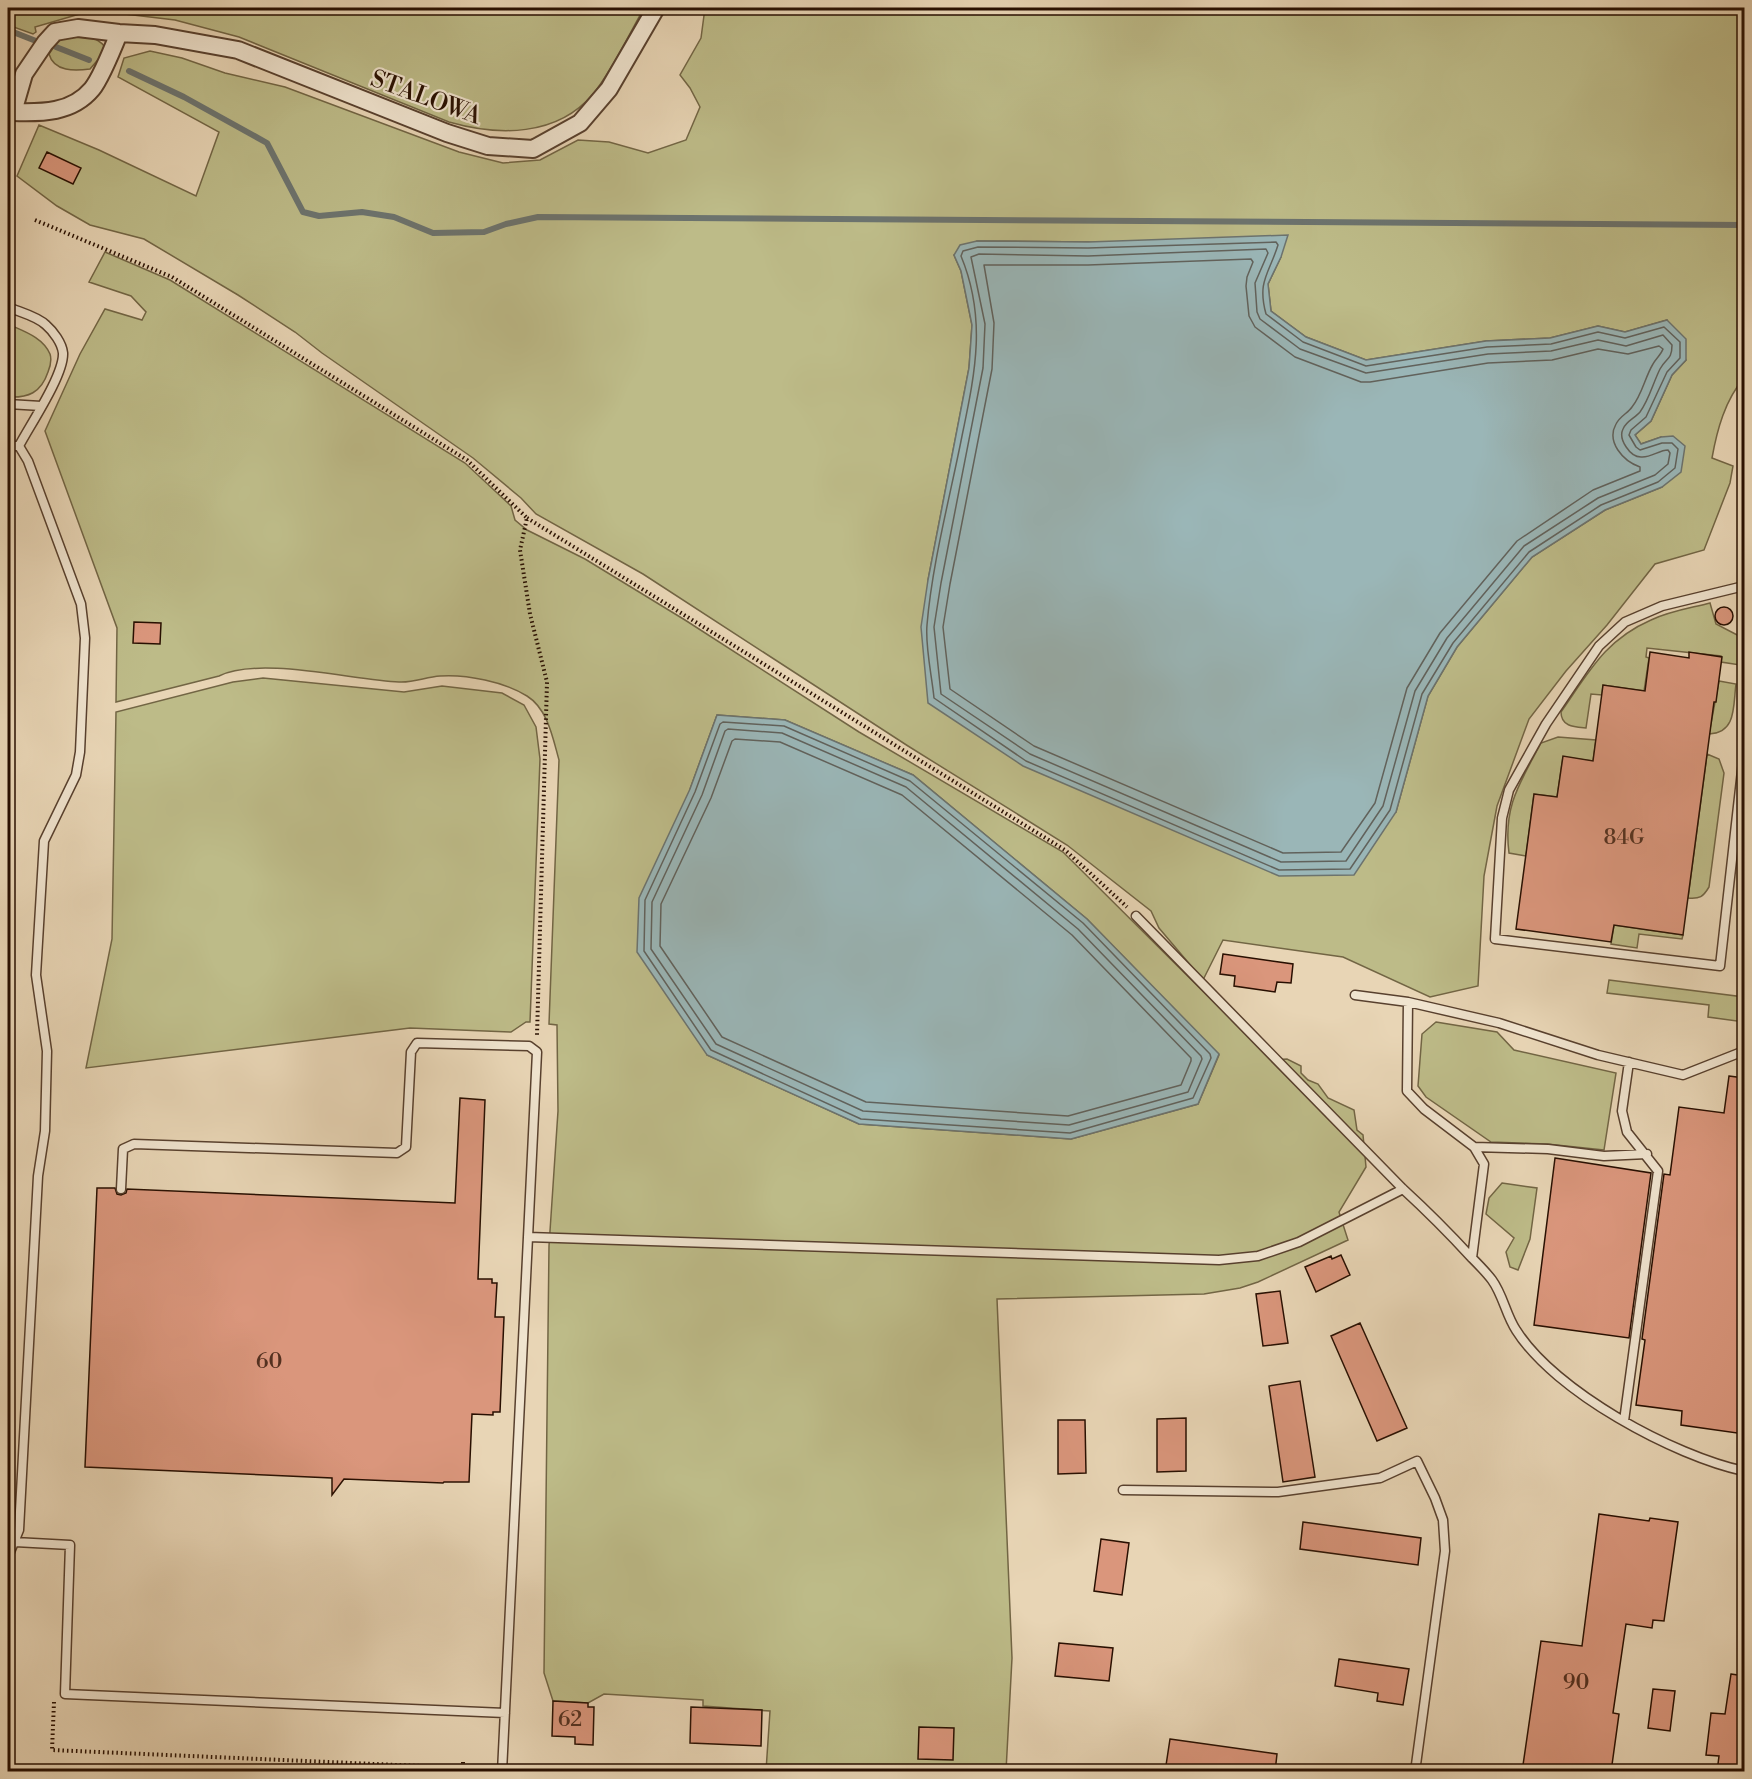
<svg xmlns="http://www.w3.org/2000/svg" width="1752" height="1779" font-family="'Libre Bodoni',serif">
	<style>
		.green { fill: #bdbb88; stroke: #726544; stroke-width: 1.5; fill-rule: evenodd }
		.water { fill: #9ab6b7; stroke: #6c736e; stroke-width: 1.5 }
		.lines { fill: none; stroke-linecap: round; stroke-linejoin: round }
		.shore { stroke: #61625c; stroke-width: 1.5 }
		.stream { stroke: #6c736e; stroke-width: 6 }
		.building { fill: #da967c; stroke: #280f01; stroke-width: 1.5 }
		.service-casing { stroke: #58402e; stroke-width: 11 }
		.minor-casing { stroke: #58402e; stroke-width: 20 }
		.path { stroke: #280f01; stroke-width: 4; stroke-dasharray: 1.5 3; stroke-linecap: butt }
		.service { stroke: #f0e4cf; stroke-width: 8 }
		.minor { stroke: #f0e4cf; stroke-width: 16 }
		.labels { text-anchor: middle; stroke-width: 4.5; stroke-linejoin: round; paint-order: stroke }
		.number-label { font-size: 21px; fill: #543120 }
		.street-label { font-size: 24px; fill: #280f01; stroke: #f0e4cf }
	</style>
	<rect width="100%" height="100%" fill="#e8d5b5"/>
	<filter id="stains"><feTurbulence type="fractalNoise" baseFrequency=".00333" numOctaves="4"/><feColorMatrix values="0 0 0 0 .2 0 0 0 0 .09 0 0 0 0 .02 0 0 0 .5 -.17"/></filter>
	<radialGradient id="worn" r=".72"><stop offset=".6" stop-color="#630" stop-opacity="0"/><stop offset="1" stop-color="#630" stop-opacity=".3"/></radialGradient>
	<path class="green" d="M8 8H644C629 34 612 71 593 94 557 137 498 136 449 122L239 37 175 20 108 12 83 13 35 27 36 32 33 34 8 25Z
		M705 8H1744V378C1725 400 1717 430 1712 458L1733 466 1730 483 1704 550 1655 564 1607 625 1566 671 1529 719 1497 806 1484 876 1478 986 1430 997 1343 957 1223 940 1203 980 1159 928 1151 911 1067 845 908 746 643 574 536 514 521 498 473 458 322 353 295 332 238 295 144 239 90 225 57 206 17 176 39 125 99 150 196 196 219 132 118 77 124 58 150 51 182 58 225 73 285 87 459 152 503 163 540 160 578 140 609 142 648 153 686 140 700 107 690 88 680 75 701 38ZM977 241 1088 242 1281 257 1268 284 1271 311 1306 337 1366 360 1486 341 1550 338 1598 326 1625 332 1667 320 1686 360 1672 375 1651 421 1635 435 1641 444 1661 437 1662 487 1605 510 1532 557 1457 647 1428 696 1396 812 928 580 969 368 972 325 961 271 954 255Z
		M68 36C82 36 96 35 105 47L102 55 90 69C75 71 54 72 49 54L57 42Z
		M105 252 170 280 465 463 511 506 515 520 527 530 585 559 685 620 859 732 1063 852 1272 1060 1287 1059 1301 1066V1073L1308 1080 1318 1084 1328 1098 1354 1110 1357 1130 1363 1135 1366 1167 1339 1212 1348 1240 1258 1282 1240 1288 1204 1294 997 1299 1012 1658 1006 1771H766L770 1711 703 1706V1700L604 1694 588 1703 553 1701 544 1673 549 1246 558 1111 557 1025 549 1024 559 760C553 739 548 709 527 696 505 682 466 674 440 676 426 677 413 683 399 682 353 680 259 656 219 676L116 702 117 628 45 431 80 354 105 309 142 320 146 312 131 296 89 282ZM717 715 785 720 913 775 1087 919 1219 1055 1198 1104 1071 1139 859 1124 707 1055 690 789Z
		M8 324C23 331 43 337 50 354 52 360 50 367 48 372 41 393 28 398 8 397Z
		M1710 603 1716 624 1743 638 1740 665 1721 662V656L1647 648 1646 657 1649 658 1644 691 1603 685 1602 695 1591 694 1586 728C1575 727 1561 727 1561 712 1589 672 1605 640 1651 620 1670 611 1691 608 1710 603Z
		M263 678 404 692 442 686 502 693 524 705 536 727 540 759 530 1022H526L511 1032 410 1028 86 1068 112 939 116 712 233 682Z
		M1719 681 1736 684C1733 705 1737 733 1709 734Z
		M1558 737 1596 740 1593 761 1563 757 1557 797 1534 794 1526 856 1509 853C1503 806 1520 783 1541 743Z
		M1707 754 1719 759 1724 773 1709 887C1703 897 1700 899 1688 898Z
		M1614 925 1683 935 1682 939 1639 934 1637 948 1611 944Z
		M1609 980 1744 997V1022L1708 1017 1709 1005 1607 993Z
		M1436 1022 1497 1032 1514 1050 1616 1073 1604 1150 1547 1144 1491 1142 1426 1097 1418 1086 1422 1034Z
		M1502 1183 1537 1188 1530 1239 1518 1270 1510 1267 1506 1252 1514 1238 1486 1214 1489 1198Z"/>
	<path class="water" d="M1288 235 1281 257 1268 284 1271 311 1306 337 1366 360 1486 341 1550 338 1598 326 1625 332 1667 320 1686 339V360L1672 375 1651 421 1635 435 1641 444 1661 437 1673 436 1685 446 1681 472 1662 487 1605 510 1532 557 1457 647 1428 696 1396 812 1354 875 1279 876 1023 766 928 703 921 627 928 580 969 368 972 325 961 271 954 255 960 245 977 241 1088 242Z
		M717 715 785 720 913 775 1087 919 1219 1054 1198 1104 1071 1139 859 1124 707 1055 637 952 639 898 690 789Z"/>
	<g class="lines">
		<path class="shore" d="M1276 242 1278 245C1269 274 1257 281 1266 314L1303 342 1366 366 1487 347 1551 344 1598 332 1625 338 1664 327 1680 342V358L1667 372 1646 417 1631 430 1629 435 1636 447 1640 450 1662 443H1672L1678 449 1675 468 1658 482 1601 505 1529 552 1453 643 1422 694 1390 810 1350 869 1279 870 1026 761 934 698C932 676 925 647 927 625 932 564 950 497 962 436 975 373 987 319 961 256L963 251 978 247 1088 248Z
			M1266 249 1268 253 1255 283 1257 312 1260 319 1300 349 1366 373 1488 354 1551 351 1598 340 1626 346 1663 335 1672 345C1672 360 1666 358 1660 369 1653 383 1649 400 1640 412 1635 418 1626 421 1623 429 1618 439 1630 457 1641 457 1651 458 1659 450 1668 450L1670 453 1668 464 1655 475 1598 498 1524 546 1447 638 1415 691 1383 806 1346 861 1281 862 1030 754 941 694 934 627 941 583 983 368 985 324 971 257 979 254 1088 256Z
			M1251 259 1253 262 1247 277 1246 286 1249 316 1255 327 1295 357 1361 382H1370L1488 363 1552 360 1598 349 1628 354 1659 346 1663 349C1661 355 1656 358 1653 364 1645 377 1642 395 1632 407 1628 413 1620 416 1616 424 1606 442 1623 461 1640 467V471L1593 490 1517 541 1440 633 1407 688 1375 803 1341 852 1283 853 1034 746 950 689 943 627 950 584 992 369 994 323 984 265H1088Z
			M723 722 784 726 910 781 1083 923 1210 1054 1211 1058 1193 1098 1070 1133 861 1119 711 1050 644 951 645 900 695 792 720 724Z
			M728 729 782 733 906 787 1078 929 1201 1056 1202 1059 1188 1092 1069 1125 863 1111 716 1044 651 949 652 902 702 795 725 731Z
			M735 739 780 742 902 795 1072 935 1191 1058V1061L1181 1085 1068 1116 866 1102 722 1037 660 946 661 904 711 798 732 741Z"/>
		<path class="stream" d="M8 30 36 41
			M56 47 89 60
			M129 71 184 97 267 143 303 212 319 216 362 212 394 217 433 233 484 232 506 224 538 217 1744 225"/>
	</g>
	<path class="building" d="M47 152 81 168 73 184 39 168Z
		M1715 616a9 9 0 1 1 18 0a9 9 0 1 1-18 0Z
		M134 622 161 623 160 644 133 643Z
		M1650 652 1689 658V652L1722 657 1716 702H1714L1683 935 1614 925 1611 942 1516 929 1534 794 1557 797 1563 756 1593 761 1603 685 1645 691Z
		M1223 954 1293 964 1291 983 1277 982 1275 992 1234 986 1235 976 1220 974Z
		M1729 1076 1744 1078V1434L1681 1425 1682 1411 1636 1405 1645 1340 1642 1339 1664 1174 1670 1175 1679 1107 1724 1113Z
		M460 1098 485 1100 478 1279H492V1283H497L495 1317H504L500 1412H493V1415L472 1414 469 1482H444L443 1483 344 1479 332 1495V1478L85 1467 97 1188H115L117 1194 121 1195 126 1193 127 1189 455 1203Z
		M1555 1158 1651 1173 1629 1338 1534 1325Z
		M1341 1255 1350 1275 1316 1292 1305 1267 1331 1256 1332 1259Z
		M1280 1291 1288 1343 1263 1346 1256 1294Z
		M1360 1323 1407 1428 1377 1441 1331 1336Z
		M1300 1381 1315 1477 1283 1482 1269 1386Z
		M1186 1418V1471L1157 1472V1419Z
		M1058 1420H1085L1086 1473 1058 1474Z
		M1599 1514 1649 1521 1650 1518 1678 1522 1664 1621 1653 1620 1652 1628 1626 1624 1613 1713 1619 1714 1611 1772H1522L1541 1641 1582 1646Z
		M1303 1522 1421 1538 1418 1565 1300 1549Z
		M1101 1539 1129 1543 1122 1595 1094 1591Z
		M1059 1643 1113 1648 1109 1681 1055 1676Z
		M1339 1659 1409 1669 1403 1705 1377 1701 1378 1693 1335 1686Z
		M1731 1674 1744 1676V1772H1717L1719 1756 1706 1755 1711 1713 1725 1714Z
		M1653 1689 1675 1691 1670 1731 1648 1728Z
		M553 1701 588 1703V1707H594L593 1745 575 1744V1737L552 1736Z
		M691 1707 762 1710 761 1746 690 1743Z
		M919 1727 954 1728 953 1760 918 1759Z
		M1170 1739 1277 1754 1275 1772H1165Z"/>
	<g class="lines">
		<defs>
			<path id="service" d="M8 307C19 312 37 316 46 325 53 331 62 343 63 353 64 375 30 425 19 446
				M8 404 41 406
				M8 446H19L28 461 81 604 85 638 80 752 76 775 44 841 36 975 47 1051 45 1131 38 1176 19 1530 8 1557
				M1744 586 1662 606 1625 622 1599 646 1546 724 1509 790 1502 818 1495 939 1720 966 1744 753
				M1136 916 1403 1189C1427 1211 1449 1233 1471 1257 1478 1264 1486 1272 1492 1280 1503 1295 1506 1315 1516 1330 1555 1392 1674 1456 1744 1471
				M1355 995 1408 1002 1499 1023 1598 1055 1683 1075 1744 1051
				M1408 1002 1407 1091 1424 1109 1474 1147 1484 1164 1472 1258
				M1474 1147 1548 1149 1604 1156 1647 1154
				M121 1189 123 1149 134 1144 397 1153 406 1147 411 1052 417 1043 529 1046 537 1052 502 1772
				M528 1237 1219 1260 1258 1256 1299 1242 1403 1189
				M1624 1421 1658 1171 1627 1132 1622 1111 1629 1062
				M1123 1490 1278 1492 1380 1478 1417 1461 1435 1498 1443 1520 1445 1551 1415 1772
				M15 1542 70 1545 65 1694 505 1713
				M8 1557V1574"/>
			<path id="minor" d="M119 33C113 48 101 78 92 89 72 113 42 113 13 112L24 74 45 43 55 32 78 28 119 33 155 35 238 50 447 133 488 146 533 149 580 123 609 89 656 8"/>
		</defs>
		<use href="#service" class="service-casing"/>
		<use href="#minor" class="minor-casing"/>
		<path class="path" d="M35 220 172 277 467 460 527 518 520 550 530 614 547 682 537 1035
			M527 518 1065 850 1127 907
			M54 1702 52 1750 467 1768
			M463 1768V1759"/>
		<use href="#service" class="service"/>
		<use href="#minor" class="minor"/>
	</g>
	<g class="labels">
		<g class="number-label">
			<text x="1624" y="844">84G</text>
			<text x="269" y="1368">60</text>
			<text x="1576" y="1689">90</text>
			<text x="570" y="1726">62</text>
		</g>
		<g class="street-label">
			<text transform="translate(426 97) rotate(20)" y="8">STALOWA</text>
		</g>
	</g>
	<rect width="1752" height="1779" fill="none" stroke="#e8d5b5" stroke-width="30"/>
	<rect x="9" y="9" width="1734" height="1761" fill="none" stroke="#280f01" stroke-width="3"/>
	<rect x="15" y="15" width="1722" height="1749" fill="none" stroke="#280f01" stroke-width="1.5"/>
	<rect width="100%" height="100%" filter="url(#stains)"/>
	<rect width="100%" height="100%" fill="url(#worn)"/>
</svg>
